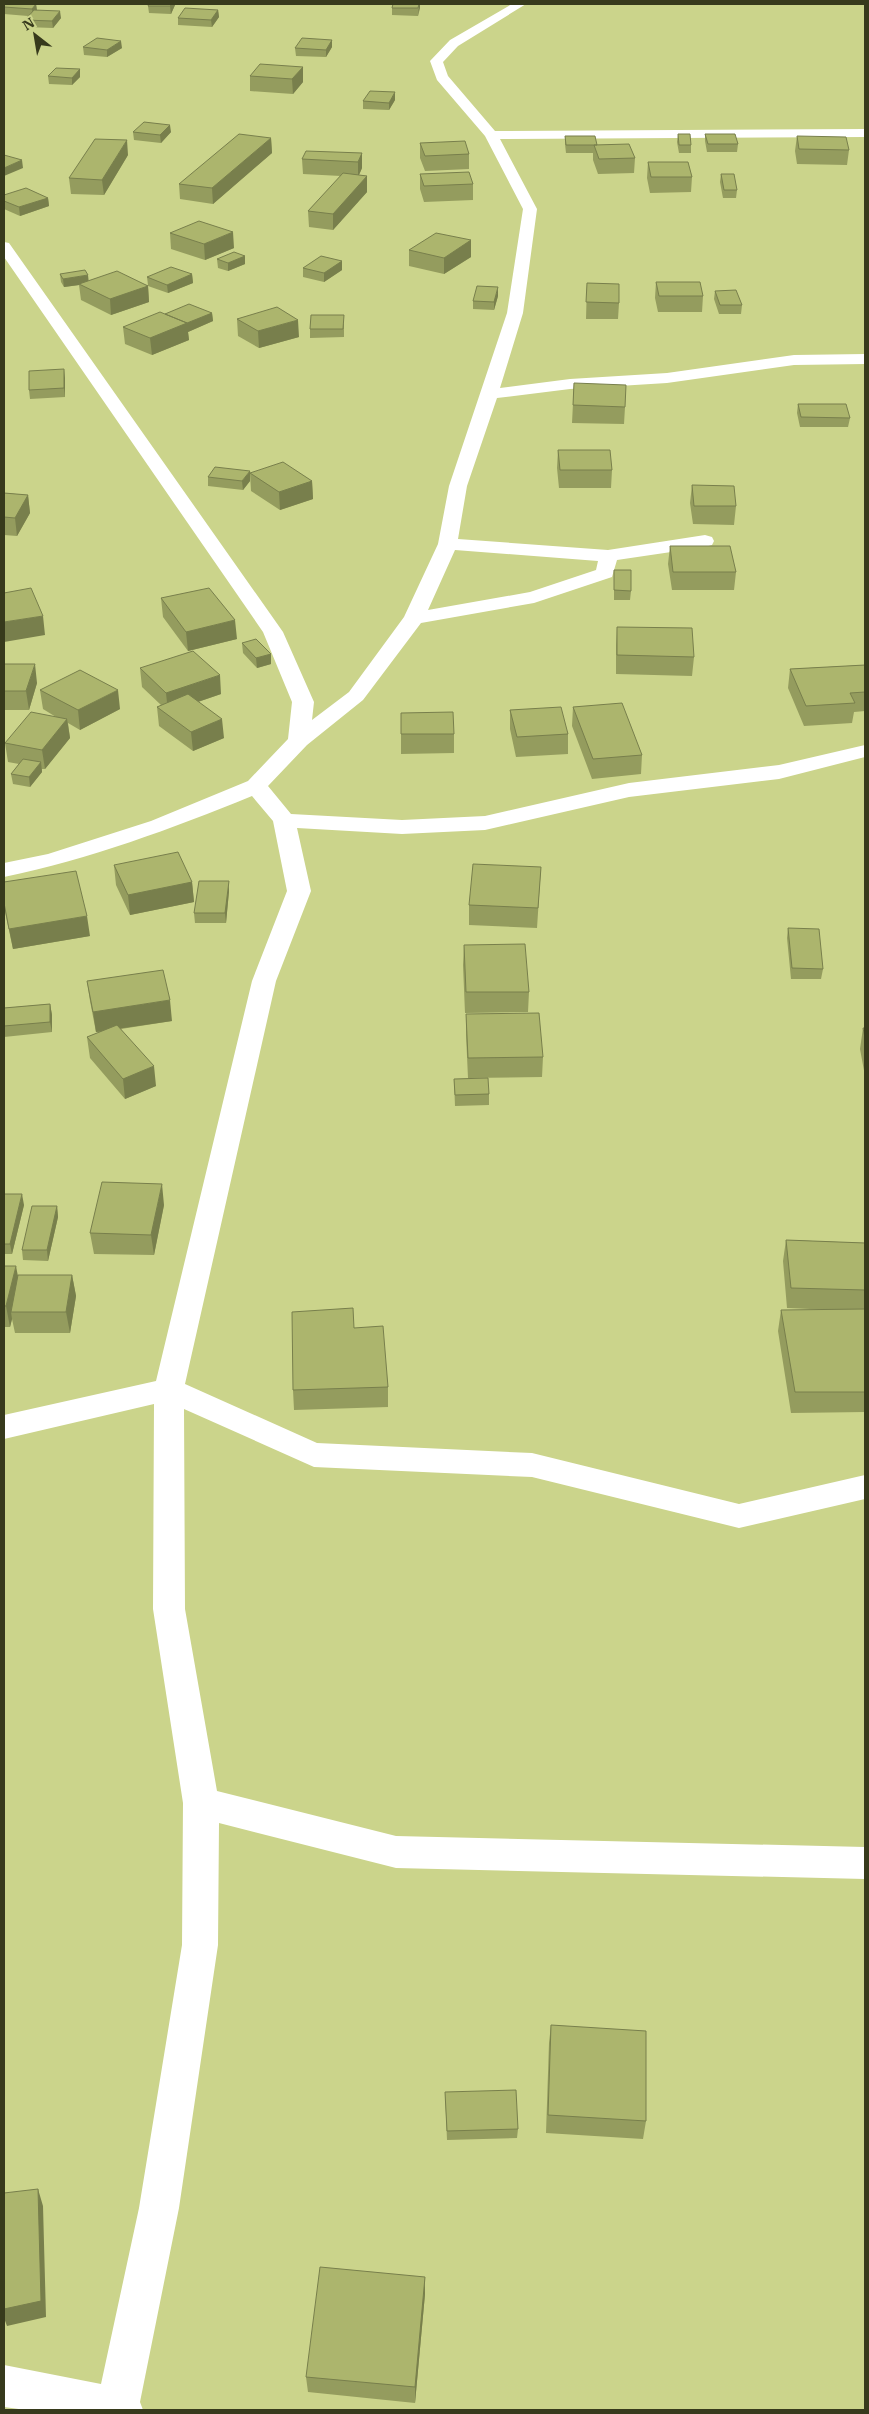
<svg xmlns="http://www.w3.org/2000/svg" width="869" height="2414" font-family="'IBM Plex Serif',serif">
	<style>
		.lines { fill: none; stroke-linecap: round; stroke-linejoin: round }
		.minor { fill: #fff; fill-rule: evenodd }
		.wall { fill: #949c5e }
		.shaded-wall { fill: #787f4c }
		.building { fill: #acb56d; stroke: #787f4c }
	</style>
	<rect width="100%" height="100%" fill="#cbd48b"/>
	<g class="lines">
		<path class="minor" d="M512 4H526L458 46 443 62 448 76 495 131 865 129V137L500 139 537 209 523 313 500 388 570 379 667 373 794 355 865 354V364L794 365 667 383 570 389 497 398 467 486 458 539 608 550 705 535 712 537 714 541 712 545 705 547 617 560 612 577 534 603 421 623 363 700 307 745 268 786 291 814 402 820 485 816 629 783 779 765 865 745V757L779 779 629 797 485 830 402 834 297 828 311 891 276 981 185 1384 317 1443 532 1453 739 1504 865 1475V1499L739 1528 532 1477 314 1467 184 1409 185 1609 217 1791 396 1836 865 1847V1879L396 1868 219 1823 218 1945 179 2208 140 2402 143 2410H26L4 2407V2365L101 2384 139 2208 182 1945 183 1803 153 1609 154 1404 4 1439V1415L156 1381 252 981 287 891 273 821 252 796C171 829 90 859 4 877V863L48 854 151 821 248 781 288 739 292 702 263 632 4 257V242L9 243 283 632 314 702 312 720 349 692 404 617 438 544 449 486 507 313 523 209 485 136 437 80 430 61 450 40ZM455 550 598 561 596 570 530 592 428 610Z"/>
	</g>
	<path class="wall" d="M4 4H36L37 10 61 18 53 28 26 27 25 20 28 16 4 14Z
		M393 4H420L418 16 392 15V8Z
		M175 5 171 14 149 13 148 6Z
		M218 10 219 17 212 27 178 25V18Z
		M332 40V47L326 57 296 56 295 48Z
		M83 47 122 48 107 57 84 55Z
		M303 67V82L293 94 250 91V76Z
		M80 69V77L72 85 49 84 48 76Z
		M395 100 389 110 363 109V101Z
		M133 132H171L161 143 134 140Z
		M678 134 691 145V153H679L677 142Z
		M705 134 738 144 737 152H707L705 141Z
		M565 136 597 145 635 158 634 173 598 174 593 160V153H566L565 144Z
		M797 136 849 150 847 165 797 164 795 151Z
		M271 138 272 153 213 204 180 199 179 184Z
		M420 143 469 154V169L425 171 420 158Z
		M362 153V168L359 175 367 176V192L333 230 309 227 308 211 341 176 303 174 302 159Z
		M128 155 104 195 71 194 69 178Z
		M648 162 692 177 691 192 650 193 647 178Z
		M420 174 473 184V200L424 202 420 189Z
		M721 174 737 190 736 198H723L720 182Z
		M4 195 48 198 49 206 20 216 4 209Z
		M170 233 234 248 205 260 171 249Z
		M471 240V257L444 274 409 266V250Z
		M245 256V264L228 271 218 268 217 259Z
		M342 261V270L324 282 303 277V268Z
		M60 274 89 281 148 285 147 277 192 274 193 283 168 293 148 286 149 302 111 315 81 300 79 285 64 287 61 282Z
		M656 282 703 296 702 312H658L655 298Z
		M587 283 619 303 618 319H586Z
		M715 291 742 305 741 314H719L714 299Z
		M498 296 494 310 473 309V301Z
		M212 313 213 321 188 332 189 340 152 355 125 344 123 327 165 314Z
		M237 319 299 337 259 348 238 336Z
		M344 324V337L310 338V329Z
		M65 378V397L30 399 29 390Z
		M574 383 625 407 624 424 572 423Z
		M798 404 850 418 848 427H800L797 413Z
		M558 450 612 470 611 488H559L557 468Z
		M250 473 312 481 313 499 280 510 251 491Z
		M208 477 250 481 243 490 208 486Z
		M692 485 736 506 734 525 693 524 690 503Z
		M4 493 28 495 30 513 17 536 4 535Z
		M670 546 736 572 734 590H672L668 564Z
		M614 570 631 591 630 600H614Z
		M161 598 237 639 188 651 163 617Z
		M617 627 694 657 692 676 616 674V645Z
		M242 643 271 654V664L257 668 243 653Z
		M4 664 37 683 29 710H4Z
		M865 665V711L854 712 852 723 804 726 788 688 790 669Z
		M140 668 221 694 198 702 224 738 193 751 159 726 157 707 161 705 142 687Z
		M40 690 120 709 80 730 68 723 70 738 45 769H42V772L30 787 13 784 11 774 19 764 8 762 5 743 56 717 43 709Z
		M573 707 642 755 641 774 592 779 572 726Z
		M510 710 568 734V754L516 757 510 729Z
		M401 713 454 734V753L401 754Z
		M114 865 192 882 194 902 130 915 116 885Z
		M541 867 537 928 469 925V905Z
		M4 882 90 936 13 949 4 907Z
		M229 891 226 923H195L194 913Z
		M788 928 823 969 821 979H791L787 938Z
		M464 945 529 992 528 1012 465 1013 463 965Z
		M87 981 172 1021 121 1029 156 1086 125 1099 90 1058 87 1037 100 1032H96L90 1001Z
		M50 1004 52 1015V1032L4 1037V1008Z
		M466 1014 543 1057 542 1077 468 1078 466 1034Z
		M863 1028H865V1076L860 1049Z
		M454 1079 489 1094V1105L455 1106Z
		M4 1194 24 1205 12 1254H4Z
		M164 1205 154 1255 94 1254 90 1233Z
		M57 1206 58 1217 48 1261 23 1260 22 1250Z
		M786 1240 865 1243V1412L791 1413 778 1331 781 1310H833L787 1308 783 1261Z
		M4 1266 18 1275H72L76 1296 70 1333H15L12 1319 10 1327H4Z
		M354 1328 388 1387V1407L294 1410 293 1390Z
		M551 2025 646 2121 643 2139 546 2133 549 2043Z
		M445 2092 518 2129 517 2138 447 2140Z
		M425 2277V2294L415 2403 308 2392 306 2377Z"/>
	<path class="shaded-wall" d="M36 4 37 12 33 16 32 9Z
		M172 4H175V5L171 14 170 6Z
		M419 4H420V8L418 16Z
		M218 10 219 17 212 27 211 20Z
		M60 11 61 18 53 28 52 21Z
		M332 40V47L326 57V50Z
		M121 41 122 48 107 57V50Z
		M303 67V82L293 94 292 79Z
		M80 69V77L72 85V78Z
		M395 92V100L389 110V103Z
		M170 125 171 132 161 143 160 135Z
		M271 138 272 153 213 204 212 188Z
		M127 140 128 155 104 195 102 180Z
		M362 153V168L358 177V162Z
		M22 160 23 168 4 176V168Z
		M367 176V192L333 230V214Z
		M48 198 49 206 20 216 19 207Z
		M233 232 234 248 205 260 204 244Z
		M471 240V257L444 274V258Z
		M245 256V264L228 271V263Z
		M342 261V270L324 282V273Z
		M192 274 193 283 168 293 167 285Z
		M88 275 89 284H79V285L64 287 63 279Z
		M148 286 149 302 111 315 110 299Z
		M498 287V296L494 310V302Z
		M212 313 213 321 188 332 189 340 152 355 150 338Z
		M298 320 299 337 259 348 258 331Z
		M64 369 65 378V397L64 388Z
		M250 471V481L243 490 242 481Z
		M312 481 313 499 280 510 279 492Z
		M28 495 30 513 17 536 15 518Z
		M43 616 45 635 4 642V622Z
		M235 620 237 639 188 651 186 632Z
		M271 654V664L257 668 256 658Z
		M35 664 37 683 29 710 26 691Z
		M220 675 221 694 168 712 166 693Z
		M118 690 120 709 80 730 78 710Z
		M67 719 70 738 45 769 42 750Z
		M222 719 224 738 193 751 191 732Z
		M41 762 42 772 30 787 29 777Z
		M229 881V891L226 923 225 913Z
		M192 882 194 902 130 915 128 895Z
		M87 916 90 936 13 949 9 929Z
		M170 1000 172 1021 96 1032 93 1012Z
		M50 1004 52 1015V1032L50 1022Z
		M154 1066 156 1086 125 1099 123 1079Z
		M162 1184 164 1205 154 1255 151 1235Z
		M22 1194 24 1205 12 1254 10 1244Z
		M57 1206 58 1217 48 1261 47 1250Z
		M16 1266 20 1287 11 1312 12 1319 10 1327 6 1306Z
		M72 1275 76 1296 70 1333 66 1312Z
		M38 2189 43 2206 46 2317 7 2326 4 2318V2309Z
		M425 2277V2294L415 2403V2387Z"/>
	<path class="building" d="M4 4H36L32 9 4 7Z
		M149 4H172L170 6H148Z
		M393 4H419L418 8H392Z
		M185 8 218 10 211 20 178 18Z
		M34 10 60 11 52 21 25 20Z
		M97 38 121 41 107 50 83 47Z
		M302 38 332 40 326 50 295 48Z
		M260 64 303 67 292 79 250 76Z
		M56 68 80 69 72 78 48 76Z
		M370 91 395 92 389 103 363 101Z
		M144 122 170 125 160 135 133 132Z
		M239 134 271 138 212 188 179 184Z
		M678 134H690L691 145H679Z
		M705 134H735L738 144H708Z
		M565 136H595L597 145H566Z
		M797 136 846 137 849 150 799 149Z
		M95 139 127 140 102 180 69 178Z
		M465 141 469 154 425 156 420 143Z
		M629 144 635 158 599 159 594 145Z
		M306 151 362 153 358 162 302 159Z
		M4 155 22 160 4 168Z
		M648 162H688L692 177H651Z
		M469 172 473 184 424 186 420 174Z
		M343 173 367 176 333 214 308 211Z
		M721 174H734L737 190H724Z
		M26 188 48 198 19 207 4 201V195Z
		M199 221 233 232 204 244 170 233Z
		M436 233 471 240 444 258 409 250Z
		M234 252 245 256 228 263 217 259Z
		M321 256 342 261 324 273 303 268Z
		M171 267 192 274 167 285 147 277Z
		M85 270 88 275 63 279 60 274Z
		M117 271 148 286 110 299 79 284Z
		M656 282H700L703 296H659Z
		M587 283 619 284V303L586 302Z
		M477 286 498 287 494 302 473 301Z
		M736 290 742 305H720L715 291Z
		M189 304 212 313 187 323 165 314Z
		M277 307 298 320 258 331 237 319Z
		M160 312 187 323 150 338 123 327Z
		M311 315H344L343 329H310Z
		M64 369V388L29 390V371Z
		M574 383 626 385 625 407 573 405Z
		M798 404H846L850 418 801 417Z
		M558 450H610L612 470H560Z
		M283 462 312 481 279 492 250 473Z
		M215 467 250 471 242 481 208 477Z
		M692 485 734 486 736 506H694Z
		M4 493 28 495 15 518 4 517Z
		M670 546H730L736 572H673Z
		M614 570H631V591L614 590Z
		M31 588 43 616 4 622V593Z
		M209 588 235 620 186 632 161 598Z
		M617 627 692 628 694 657 617 655Z
		M256 639 271 654 256 658 242 643Z
		M193 651 220 675 166 693 140 668Z
		M4 664H35L26 691H4Z
		M865 665V692L850 693 855 703 806 706 790 669Z
		M80 670 118 690 78 710 40 690Z
		M188 694 222 719 191 732 157 707Z
		M622 703 642 755 593 759 573 707Z
		M561 707 568 734 517 737 510 710Z
		M31 712 67 719 42 750 5 743Z
		M453 712 454 734H401V713Z
		M23 759 41 762 29 777 11 774Z
		M178 852 192 882 128 895 114 865Z
		M473 864 541 867 538 908 469 905Z
		M76 871 87 916 9 929 4 903V882Z
		M199 881H229L225 913H194Z
		M788 928 819 929 823 969 792 968Z
		M525 944 529 992H466L464 945Z
		M163 970 170 1000 93 1012 87 981Z
		M50 1004V1022L4 1026V1008Z
		M539 1013 543 1057 468 1058 466 1014Z
		M117 1025 154 1066 123 1079 87 1037Z
		M863 1028H865V1038Z
		M488 1078 489 1094 455 1095 454 1079Z
		M102 1182 162 1184 151 1235 90 1233Z
		M4 1194H22L10 1244H4Z
		M32 1206H57L47 1250H22Z
		M786 1240 865 1243V1290L791 1288Z
		M4 1266H16L6 1306H4Z
		M18 1275H72L66 1312H11Z
		M353 1308 354 1328 383 1326 388 1387 293 1390 292 1312Z
		M865 1309V1392H795L781 1310Z
		M551 2025 646 2031V2121L548 2115Z
		M516 2090 518 2129 447 2131 445 2092Z
		M38 2189 41 2301 4 2309V2193Z
		M320 2267 425 2277 415 2387 306 2377Z"/>
	<rect width="869" height="2414" fill="none" stroke="#373a1c" stroke-width="10"/>
	<g transform="translate(35 35) rotate(329)" stroke="#cbd48b" stroke-width="4" paint-order="stroke">
	<path d="M0-4L9 19L0 12L-9 19Z" fill="#373a1c"/>
	<text y="-8" font-size="14" font-weight="bold" text-anchor="middle" fill="#373a1c">N</text>
	</g>
</svg>
